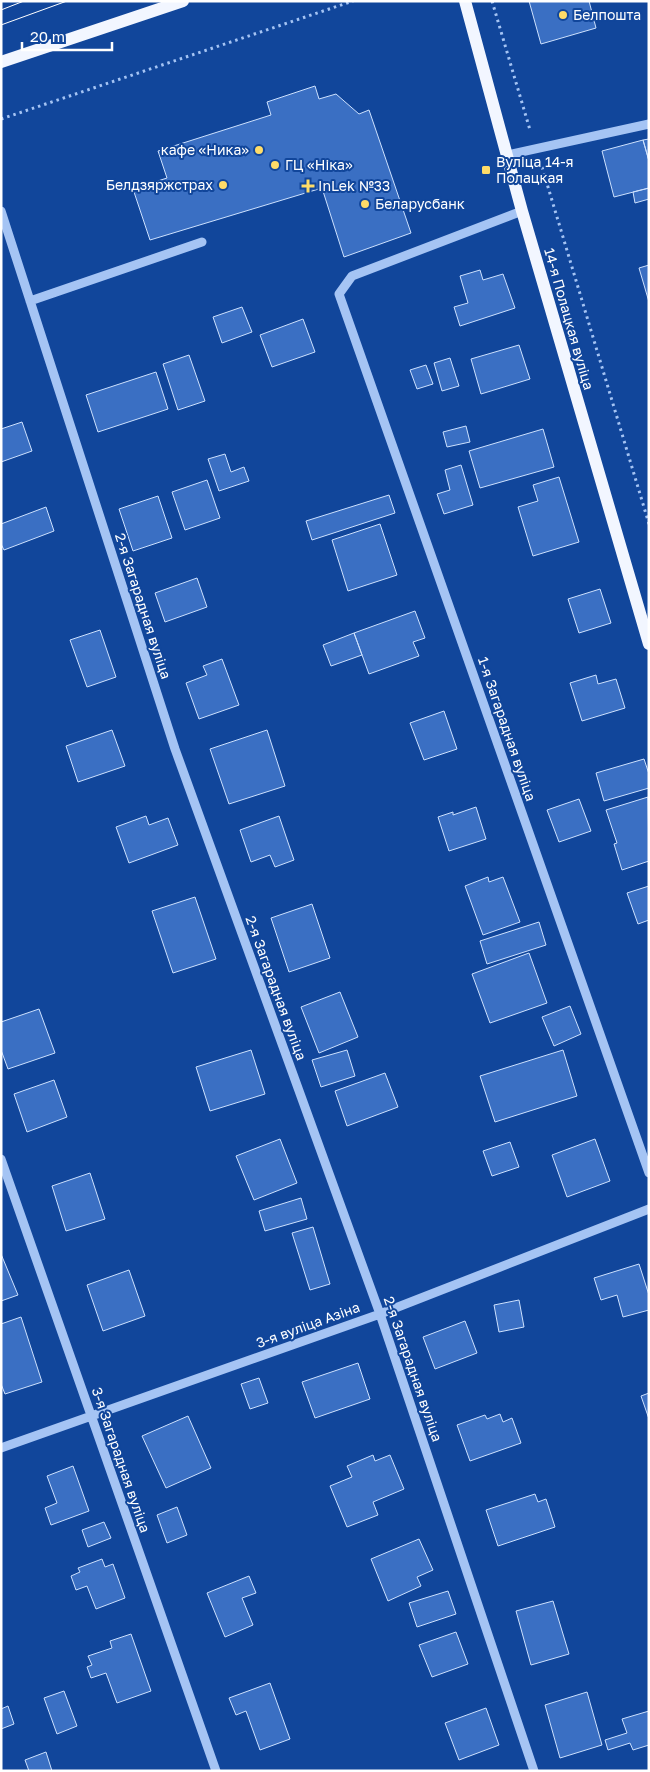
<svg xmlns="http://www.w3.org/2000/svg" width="650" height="1772" font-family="'Golos Text',sans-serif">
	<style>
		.building { fill: #3a6fc3; stroke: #cde1fe }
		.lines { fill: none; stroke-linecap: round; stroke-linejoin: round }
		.path { stroke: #a5c4f4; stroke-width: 3; stroke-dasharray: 2.5 4; stroke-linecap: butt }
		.minor { stroke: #a5c4f4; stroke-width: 9 }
		.major { stroke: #f2f6ff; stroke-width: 12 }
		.tram { stroke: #fff; stroke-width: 1 }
		.poi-dot { fill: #ffdc68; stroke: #11469b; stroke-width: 2 }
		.labels { text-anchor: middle; stroke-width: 4; stroke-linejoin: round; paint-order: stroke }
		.poi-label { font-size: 14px; fill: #fff; stroke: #11469b; text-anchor: start }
		.street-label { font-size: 14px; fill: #fff; stroke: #11469b }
	</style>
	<rect width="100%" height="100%" fill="#11469b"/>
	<path class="building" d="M529 1H589L596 28 541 44Z
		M315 86 319 99 336 94 359 114 369 110 411 233 344 257 322 188 150 240 133 189 167 178 158 151 271 115 267 102Z
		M649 139V161L643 140Z
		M643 140 649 161V188L614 197 602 151Z
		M649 188V199L635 203 633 192Z
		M649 265V302L639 268Z
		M480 270 483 280 503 274 515 308 460 326 454 307 468 303 460 276Z
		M242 307 252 332 222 343 213 317Z
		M303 319 315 352 272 367 260 335Z
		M519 345 530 379 481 394 471 359Z
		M189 355 205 401 178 410 163 364Z
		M450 358 459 386 442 391 434 363Z
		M426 365 433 384 417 389 410 370Z
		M156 372 168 409 98 432 86 395Z
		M22 422 32 451 1 462V429Z
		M466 426 470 442 447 447 443 432Z
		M543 429 554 467 480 488 469 451Z
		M225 454 231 472 244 467 249 481 219 491 208 459Z
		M461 465 473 505 444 514 437 494 450 490 445 470Z
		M559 477 579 542 533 556 518 507 538 501 533 485Z
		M207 480 220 518 185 530 172 492Z
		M389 495 395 513 312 540 306 521Z
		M158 496 172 538 133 551 119 509Z
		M46 507 54 531 4 550 1 544V524Z
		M380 524 397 575 348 591 332 540Z
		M197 578 207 607 165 622 155 593Z
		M600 589 611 623 579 633 568 599Z
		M415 611 425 638 413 642 419 656 369 674 354 633Z
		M100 630 116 677 87 687 70 640Z
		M354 633 362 655 331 666 323 645Z
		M222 659 239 705 199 719 186 683 207 675 203 666Z
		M596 675 598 684 616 679 625 708 582 721 570 683Z
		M444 711 457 749 424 760 410 723Z
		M112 730 125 766 78 782 66 746Z
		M267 730 285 786 229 804 210 749Z
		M644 759 649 774V788L604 801 596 773Z
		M648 797 649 861 622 870 614 844 617 843 606 810Z
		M579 799 591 831 559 842 547 810Z
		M476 807 486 839 449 851 438 817 453 812V815Z
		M146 816 149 825 168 818 178 845 129 863 116 827Z
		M279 816 294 860 275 867 270 855 251 862 240 830Z
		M488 877 489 882 503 877 520 922 483 935 465 886Z
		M649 886V920L638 924 627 893Z
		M195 897 216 959 173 973 152 911Z
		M312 904 330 958 289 972 271 918Z
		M539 922 546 945 487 964 480 941Z
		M529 953 547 1003 490 1023 472 974Z
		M340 992 358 1037 319 1053 301 1007Z
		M570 1006 581 1034 554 1046 542 1017Z
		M39 1009 55 1053 8 1069 1 1050V1022Z
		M251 1050 265 1094 210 1111 196 1067Z
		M347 1050 355 1076 321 1087 312 1060Z
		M563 1050 577 1096 495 1122 480 1076Z
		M385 1073 398 1107 347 1126 335 1091Z
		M54 1080 67 1117 27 1132 14 1094Z
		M280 1139 297 1183 254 1200 236 1156Z
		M595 1139 610 1181 567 1197 552 1155Z
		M510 1142 519 1167 492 1176 483 1151Z
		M90 1173 105 1219 66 1231 52 1186Z
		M301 1198 307 1219 265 1231 259 1211Z
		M313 1227 330 1284 310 1290 292 1233Z
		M1 1254 18 1295 1 1301Z
		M639 1264 649 1295V1310L623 1317 617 1295 601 1300 594 1278Z
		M129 1270 145 1316 103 1331 87 1285Z
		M519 1300 524 1327 499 1332 494 1305Z
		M21 1317 42 1382 5 1394 1 1384V1324Z
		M465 1321 477 1353 435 1369 423 1337Z
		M358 1363 370 1399 315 1418 302 1382Z
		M259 1378 268 1403 250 1409 241 1384Z
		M649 1393V1419L641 1396Z
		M500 1414 503 1422 512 1418 521 1443 470 1461 457 1425 485 1415 487 1419Z
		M188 1416 211 1468 166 1488 142 1436Z
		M373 1455 375 1461 390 1455 404 1489 373 1502 378 1515 347 1527 330 1486 352 1477 347 1466Z
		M73 1466 89 1511 51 1525 45 1508 57 1503 47 1476Z
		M535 1494 538 1502 546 1499 555 1527 498 1546 486 1510Z
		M177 1507 187 1535 167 1543 157 1515Z
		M104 1522 111 1538 88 1547 82 1530Z
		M419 1539 433 1570 417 1577 421 1586 388 1601 371 1559Z
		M102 1559 105 1567 113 1564 125 1598 96 1609 87 1586 76 1590 71 1576 80 1572 78 1568Z
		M249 1576 256 1593 242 1598 253 1625 225 1637 207 1593Z
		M448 1591 456 1614 417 1627 409 1603Z
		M553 1601 569 1654 531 1665 516 1611Z
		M456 1632 468 1664 432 1677 419 1645Z
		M131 1634 151 1691 117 1703 106 1673 91 1678 87 1667 92 1665 88 1656 112 1648 110 1641Z
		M270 1683 290 1739 260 1750 246 1711 236 1715 229 1698Z
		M64 1691 77 1726 57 1734 44 1698Z
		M587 1692 602 1745 560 1758 545 1705Z
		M8 1706 14 1724 1 1729V1709Z
		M486 1708 499 1745 459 1760 445 1723Z
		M649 1711V1745L633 1750 630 1743 608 1750 605 1740 627 1733 622 1719Z
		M46 1752 52 1771H29L25 1760Z"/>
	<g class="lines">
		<path class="path" d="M492 1 530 130
			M1 119 353 1
			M542 167 649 524"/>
		<path class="minor" d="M507 155 649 124
			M1 211 175 749 380 1314 534 1771
			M522 211 352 276 339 294 649 1173
			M30 301 202 242
			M1 1159 216 1771
			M1 1448 380 1314 649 1209"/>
		<path class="major" d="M465 1 522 211 649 644
			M1 62 183 1"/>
		<path class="tram" d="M1 10 24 1
			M1 25 67 1"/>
	</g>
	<g class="poi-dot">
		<circle cx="563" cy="15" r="5"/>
		<circle cx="259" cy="150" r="5"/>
		<circle cx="275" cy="165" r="5"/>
		<rect x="481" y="165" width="10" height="10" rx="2.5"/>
		<circle cx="223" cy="185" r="5"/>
		<path d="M305.5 178.5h5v5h5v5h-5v5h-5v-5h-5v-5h5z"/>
		<circle cx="365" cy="204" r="5"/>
	</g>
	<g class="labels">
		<g class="poi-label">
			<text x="573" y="20">Белпошта</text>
			<text x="249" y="155" text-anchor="end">кафе «Ника»</text>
			<text x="496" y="167">Вуліца 14-я<tspan x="496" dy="16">Полацкая</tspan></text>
			<text x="285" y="170">ГЦ «Ніка»</text>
			<text x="213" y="190" text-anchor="end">Белдзяржстрах</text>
			<text x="318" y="191">InLek №33</text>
			<text x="375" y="209">Беларусбанк</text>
		</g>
		<g class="street-label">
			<text transform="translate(569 319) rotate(74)" y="5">14-я Полацкая вуліца</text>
			<text transform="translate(143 606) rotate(72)" y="5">2-я Загарадная вуліца</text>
			<text transform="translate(507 729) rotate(71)" y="5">1-я Загарадная вуліца</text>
			<text transform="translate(276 988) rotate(70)" y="5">2-я Загарадная вуліца</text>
			<text transform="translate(308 1325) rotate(-20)" y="5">3-я вуліца Азіна</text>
			<text transform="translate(413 1369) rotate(71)" y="5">2-я Загарадная вуліца</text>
			<text transform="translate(121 1460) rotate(71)" y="5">3-я Загарадная вуліца</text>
		</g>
	</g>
	<rect width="650" height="1772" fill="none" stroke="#ffffff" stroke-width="5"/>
	<path d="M22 42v8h90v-8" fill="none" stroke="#ffffff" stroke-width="2.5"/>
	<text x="30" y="42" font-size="15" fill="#ffffff" stroke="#11469b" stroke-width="4" paint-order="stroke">20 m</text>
</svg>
